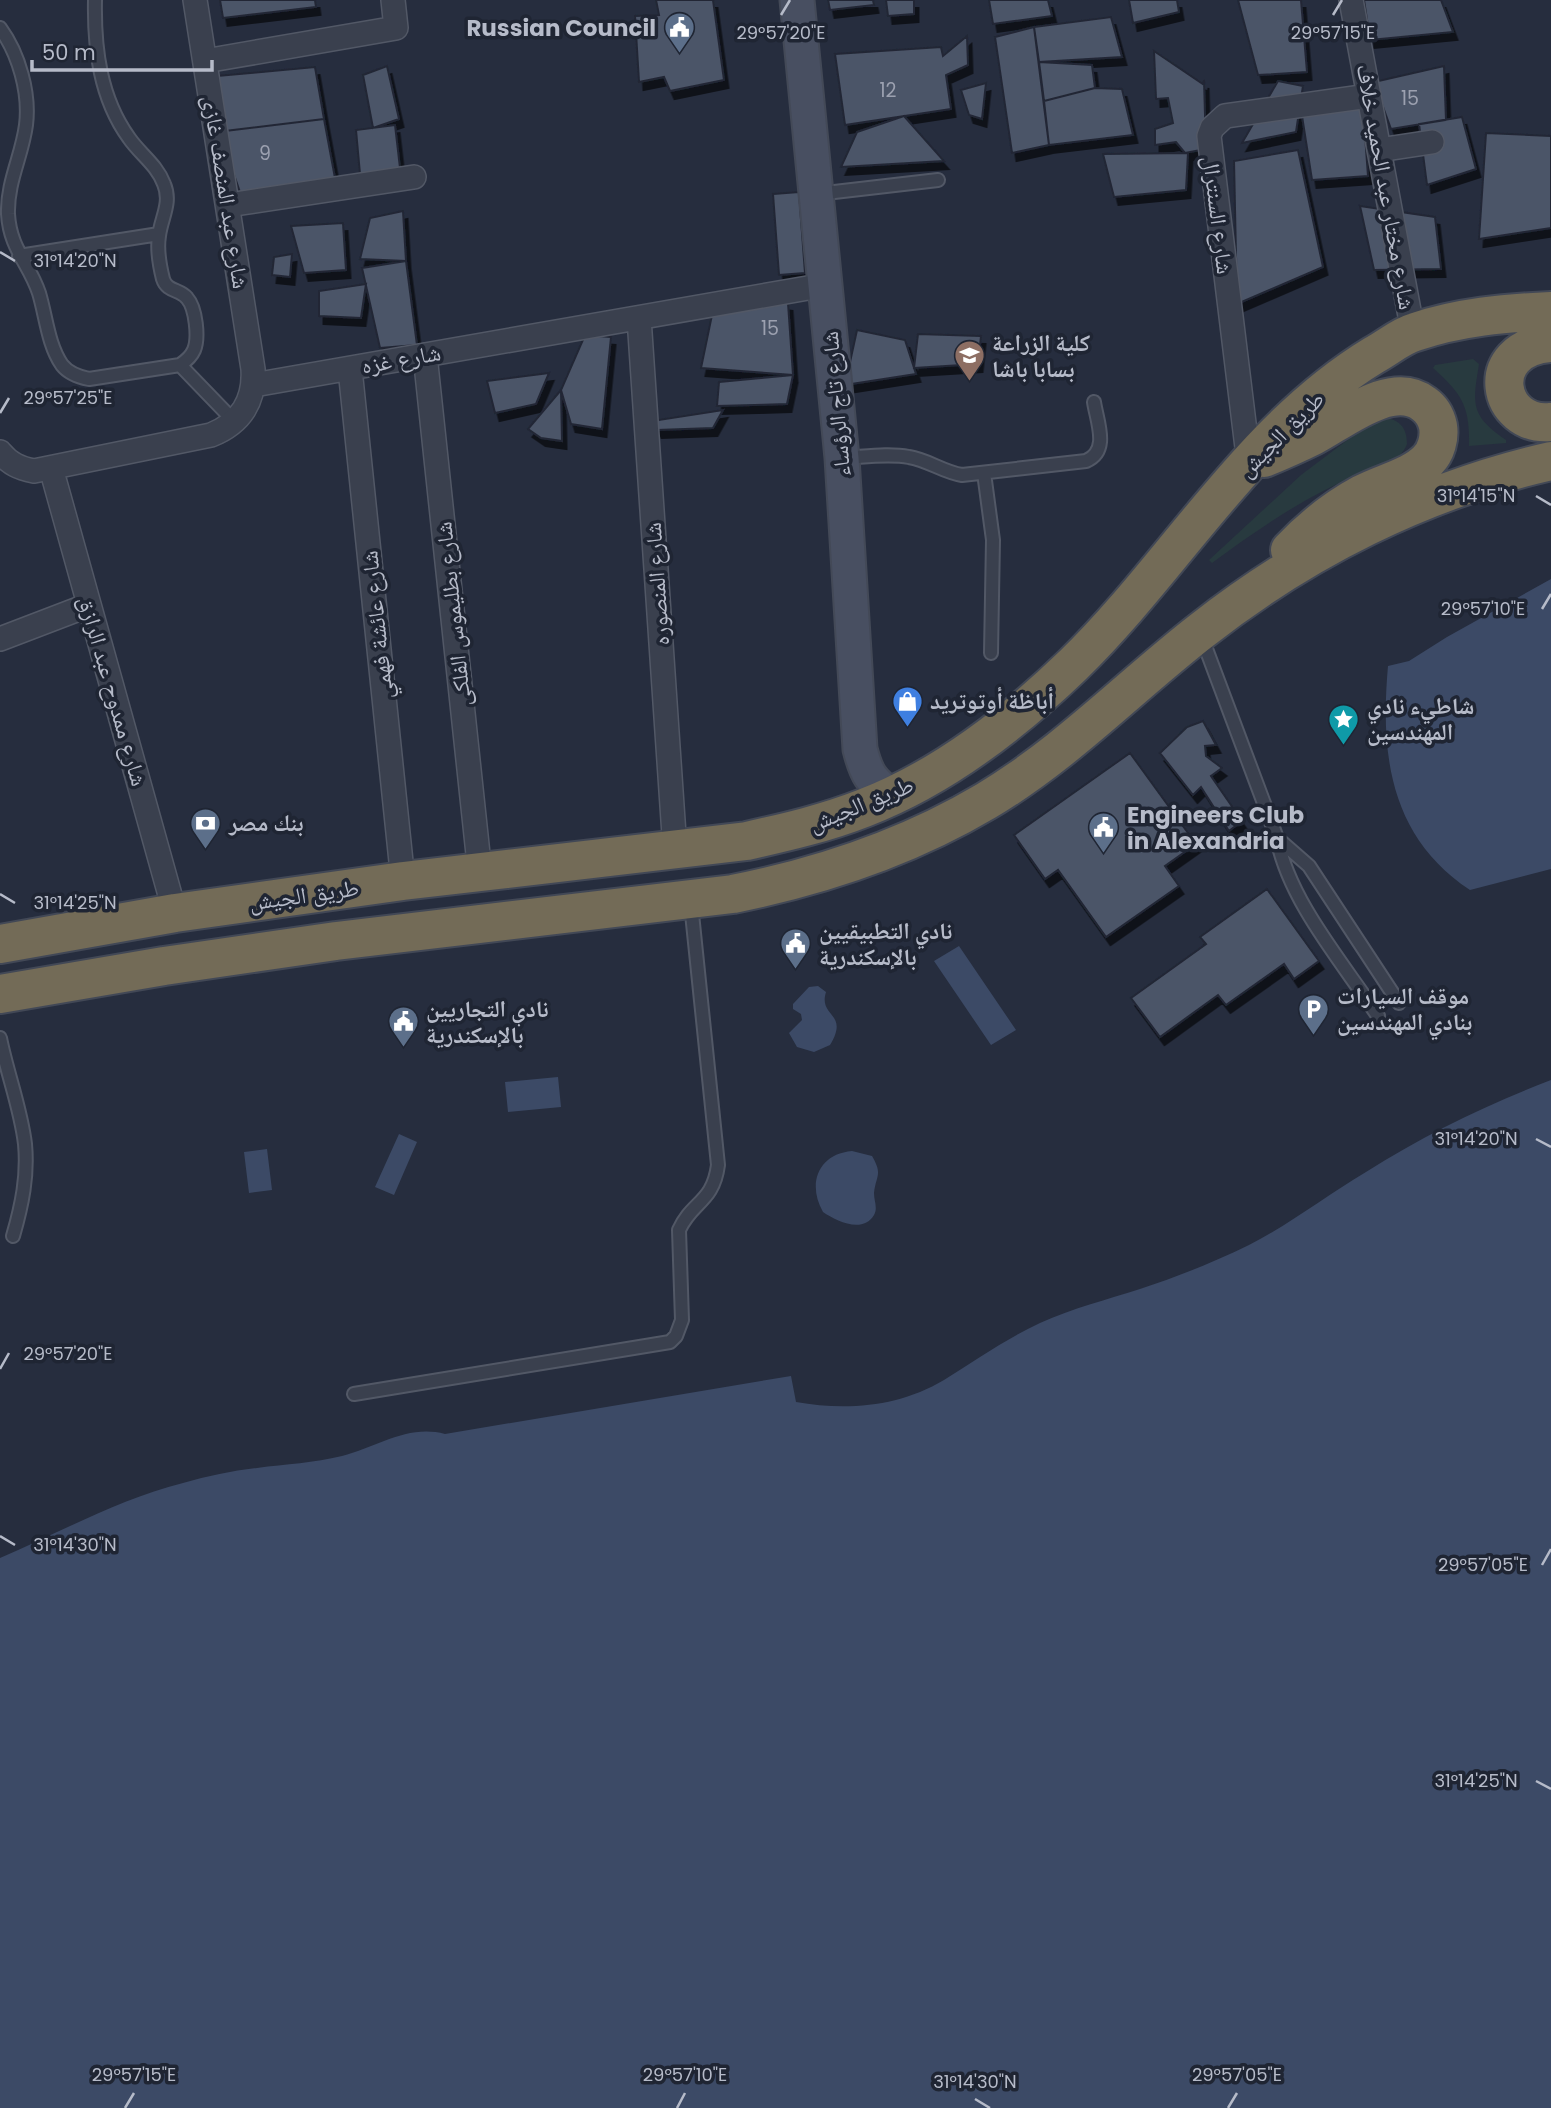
<svg xmlns="http://www.w3.org/2000/svg" width="1551" height="2108" font-family="Poppins,'Noto Naskh Arabic',sans-serif">
	<style>
		.green { fill: #283a3f }
		.water { fill: #3c4a66 }
		.building { fill: #4c5467; stroke: #212735; stroke-width: 2; filter: url(#shadow) }
		.lines { fill: none; stroke-linecap: round; stroke-linejoin: round }
		.lane-casing { stroke: #525866; stroke-width: 16 }
		.street-casing { stroke: #525866; stroke-width: 26 }
		.secondary-casing { stroke: #434957; stroke-width: 37 }
		.highway-casing { stroke: #424856; stroke-width: 42 }
		.lane { stroke: #3a404e; stroke-width: 12 }
		.street { stroke: #3a404e; stroke-width: 23 }
		.secondary { stroke: #484f61; stroke-width: 33 }
		.highway { stroke: #736b57; stroke-width: 38 }
		.ticks { fill: none; stroke: #b6bbc9; stroke-width: 2.5 }
		.labels { text-anchor: middle; stroke-width: 7; stroke-linejoin: round; paint-order: stroke }
		.number-label { font-size: 19px; fill: #9ca1b0 }
		.poi-label { font-size: 23px; font-weight: bold; fill: #b6bbc9; stroke: #1f2533; text-anchor: start }
		.street-label { font-size: 23px; fill: #b6bbc9; stroke: #1f2533 }
		.ticks-label { font-size: 18px; text-anchor: middle; fill: #b6bbc9; stroke: #1f2533; stroke-width: 7; stroke-linejoin: round; paint-order: stroke }
	</style>
	<defs>
		<filter id="shadow"><feDropShadow dx="4.5" dy="8" stdDeviation="0" flood-color="#0009"/></filter>
	</defs>
	<rect width="100%" height="100%" fill="#262d3e"/>
	<path class="green" d="M1473 359 1479 364C1473 403 1469 415 1506 440V443L1469 446C1470 406 1462 394 1433 368L1435 365Z
		M1382 417C1399 419 1407 427 1407 444 1400 463 1377 467 1359 474 1306 496 1258 529 1212 563L1209 560 1301 475 1374 420Z"/>
	<path class="water" d="M1551 579V869L1470 890C1390 837 1380 755 1388 666L1409 661 1447 637Z
		M959 946 1016 1030 991 1045 934 961Z
		M818 986 826 992C818 1018 850 1012 830 1045L814 1052 797 1047 789 1033 802 1020 801 1014 793 1009V1004L809 987Z
		M558 1077 561 1107 508 1112 505 1082Z
		M1551 1080V2108H0V1558C61 1532 119 1499 183 1483 208 1476 232 1471 257 1468 286 1464 314 1463 342 1456 377 1447 408 1424 445 1434L791 1376 796 1402C846 1411 899 1407 944 1380 976 1360 1006 1339 1040 1323 1073 1308 1106 1300 1140 1289 1177 1277 1214 1262 1249 1245 1290 1224 1326 1196 1366 1172 1424 1135 1486 1105 1551 1080Z
		M399 1134 417 1142 394 1195 375 1187Z
		M267 1149 272 1190 249 1193 244 1152Z
		M852 1151 872 1156C883 1175 876 1175 874 1193 874 1201 878 1208 874 1215 863 1234 836 1221 823 1212 807 1184 818 1154 852 1151Z"/>
	<path class="building" d="M220 0H315L316 7 223 18Z
		M656 0H713L724 80 670 91 664 77 639 82 635 16 659 15Z
		M828 0H873L874 5 830 10Z
		M886 0H914V14L888 16Z
		M989 0H1048L1052 16 993 24Z
		M1129 0H1177L1179 12 1133 23Z
		M1238 0H1301L1307 72 1258 75Z
		M1364 0H1441L1453 32 1370 40Z
		M1111 17 1122 57 1039 62 1034 27Z
		M1034 27 1049 145 1012 153 995 37Z
		M967 36 968 65 946 75 951 109 845 125 835 54 941 47 943 56Z
		M1154 51 1203 84 1204 80 1206 149 1185 153 1176 142 1155 145V129L1173 123 1168 98 1156 99Z
		M1039 62 1092 65 1095 88 1044 101Z
		M387 66 399 119 373 128 363 75Z
		M1444 66 1446 120 1391 129 1374 82Z
		M315 67 324 119 225 131 217 76Z
		M1278 81 1303 86 1296 132 1242 143Z
		M986 83 982 119 969 115 961 90Z
		M1095 88 1122 89 1133 135 1049 145 1044 101Z
		M1363 107 1368 176 1312 180 1302 116Z
		M904 116 944 161 841 167 857 132Z
		M1462 117 1476 169 1427 185 1419 124Z
		M324 119 335 178 241 195 220 134 225 131Z
		M395 125 400 168 360 174 356 130Z
		M1486 133 1551 136V228L1479 239Z
		M1298 150 1323 267 1237 304 1234 161Z
		M1188 153 1186 190 1114 197 1103 154Z
		M799 192 805 273 779 275 773 194Z
		M1360 206 1435 217 1441 269 1374 270Z
		M403 211 406 261 360 259 370 218Z
		M343 223 346 270 304 273 291 226Z
		M292 254 290 277 272 275 274 257Z
		M406 261 417 345 380 348 362 268Z
		M366 284 361 318 319 316V291Z
		M764 300 788 303 793 375 701 368 713 310Z
		M857 330 905 340 916 374 845 385Z
		M918 334 981 336 978 364 914 368Z
		M585 335 611 337 602 429 571 424 561 390Z
		M549 373 536 404 495 413 487 381Z
		M793 375 787 404 717 406 719 382Z
		M561 390 562 441 541 438 528 429Z
		M723 410 713 428 657 430 652 421Z
		M1203 721 1216 745 1205 746 1206 756 1222 768 1211 776 1242 821 1229 831 1201 787 1193 795 1160 753 1187 727Z
		M1130 753 1196 844 1165 866 1179 886 1106 937 1058 870 1045 879 1014 835Z
		M1267 889 1319 961 1294 979 1284 964 1226 1005 1218 995 1160 1037 1131 998 1206 944 1200 937Z"/>
	<g class="lines">
		<defs>
			<path id="lane" d="M0 28C19 54 30 93 26 125 22 156 7 182 8 214 10 249 29 263 39 293 46 316 48 345 62 365 69 374 79 377 89 379L180 365C186 361 191 357 194 350 199 338 196 308 187 298 180 289 167 292 163 279 160 267 157 248 159 236 161 218 172 203 164 184 157 165 140 154 129 138 100 98 94 48 95 0
				M817 194 938 180
				M19 256 159 234
				M180 365 235 422
				M842 458C864 457 888 453 909 457 928 460 943 472 962 475L1086 461C1110 451 1097 422 1094 402
				M984 473 993 540 991 653
				M1202 638 1277 838C1289 901 1343 963 1378 1016
				M1277 838 1309 866 1399 1003
				M0 1038C7 1073 21 1109 25 1144 28 1176 22 1205 13 1236
				M354 1394 670 1342 676 1336 682 1320 679 1230C692 1201 713 1203 718 1165L691 904"/>
			<path id="street" d="M1351 0 1413 332
				M205 61 396 28 393 0
				M1379 150 1432 142
				M228 205 414 177
				M639 318 675 850
				M425 355 480 873
				M350 369 403 881
				M254 385 825 285
				M0 452C10 464 19 468 34 471L211 435C241 423 255 401 253 369L195 0
				M1249 464 1209 136 1212 128 1225 116 1369 96
				M51 468 175 913
				M0 639 89 605"/>
			<path id="secondary" d="M797 0 842 458 860 749C866 773 871 782 892 796"/>
			<path id="highway" d="M1551 343C1481 348 1497 428 1551 422
				M1264 458C1281 451 1297 444 1313 436 1342 421 1392 379 1424 404 1431 409 1436 417 1438 426 1440 438 1436 452 1428 460 1412 477 1382 483 1362 494 1336 508 1311 528 1290 550
				M0 944 175 913 403 881 747 841C787 832 826 823 864 808 942 778 1013 723 1073 665 1175 566 1249 431 1374 355 1387 348 1401 336 1415 332 1459 317 1505 313 1551 311
				M0 994 164 966 336 941 733 894C823 876 907 848 986 801 1065 754 1129 687 1201 631 1304 550 1423 490 1551 461"/>
		</defs>
		<use href="#lane" class="lane-casing"/>
		<use href="#street" class="street-casing"/>
		<use href="#secondary" class="secondary-casing"/>
		<use href="#highway" class="highway-casing"/>
		<use href="#lane" class="lane"/>
		<use href="#street" class="street"/>
		<use href="#secondary" class="secondary"/>
		<use href="#highway" class="highway"/>
	</g>
	<path class="ticks" d="M781 15 790 0M1333 15 1342 0M0 252 15 261M0 413 9 398M1536 496 1551 505M1542 609 1551 594M0 894 15 903M1536 1139 1551 1147M0 1369 9 1353M0 1536 15 1545M1542 1565 1551 1549M1536 1781 1551 1789M975 2099 990 2108M125 2108 134 2093M677 2108 685 2093M1228 2108 1237 2093"/>
	<defs>
		<symbol id="civic-pin" viewBox="-11 -11 22 30"><path d="M0 17L-7.5 6A9.5 9.5 0 1 1 7.5 6Z" fill="#5c6f8a" stroke="#1f2533"/><path d="M-.6-6.5H3V-4.5H.6V-3L4-1V1h2V6H-6V1h2V-1L-.6-3ZM-1.2 2.5V6h2.4V2.5Z" fill="#fff"/></symbol>
		<symbol id="school-pin" viewBox="-11 -11 22 30"><path d="M0 17L-7.5 6A9.5 9.5 0 1 1 7.5 6Z" fill="#8d6e63" stroke="#1f2533"/><path d="M0-5L7-2L0 1L-7-2ZM-4 1L0 2.5L4 1V4Q0 6-4 4Z" fill="#fff"/></symbol>
		<symbol id="shop-pin" viewBox="-11 -11 22 30"><path d="M0 17L-7.5 6A9.5 9.5 0 1 1 7.5 6Z" fill="#3f7fe0" stroke="#1f2533"/><path d="M-5-2.5h2.3a2.7 3.5 0 0 1 5.4 0H5L5.5 6h-11ZM-1.5-2.5h3a1.5 2.3 0 0 0-3 0Z" fill="#fff"/></symbol>
		<symbol id="sight-pin" viewBox="-11 -11 22 30"><path d="M0 17L-7.5 6A9.5 9.5 0 1 1 7.5 6Z" fill="#0f9aa8" stroke="#1f2533"/><path d="M0-6L1.8-2.2L6-1.7L2.9 1.2L3.7 5.4L0 3.3L-3.7 5.4L-2.9 1.2L-6-1.7L-1.8-2.2Z" fill="#fff"/></symbol>
		<symbol id="bank-pin" viewBox="-11 -11 22 30"><path d="M0 17L-7.5 6A9.5 9.5 0 1 1 7.5 6Z" fill="#5c6f8a" stroke="#1f2533"/><path d="M-6-4H6V4H-6ZM0-2.3a2.3 2.3 0 1 0 0 4.6a2.3 2.3 0 1 0 0-4.6Z" fill="#fff"/></symbol>
		<symbol id="parking-pin" viewBox="-11 -11 22 30"><path d="M0 17L-7.5 6A9.5 9.5 0 1 1 7.5 6Z" fill="#5c6f8a" stroke="#1f2533"/><path d="M-3.5-5.5H1a3.5 3.5 0 0 1 0 7H-1V5.5H-3.5ZM-1-3.4V-.6H.8a1.4 1.4 0 0 0 0-2.8Z" fill="#fff"/></symbol>
	</defs>
	<g fill-rule="evenodd">
		<use href="#civic-pin" x="662" y="10" width="35" height="47"/>
		<use href="#school-pin" x="952" y="338" width="35" height="47"/>
		<use href="#shop-pin" x="890" y="684" width="35" height="47"/>
		<use href="#sight-pin" x="1326" y="702" width="35" height="47"/>
		<use href="#bank-pin" x="188" y="806" width="35" height="47"/>
		<use href="#civic-pin" x="1086" y="810" width="35" height="47"/>
		<use href="#civic-pin" x="778" y="926" width="35" height="47"/>
		<use href="#parking-pin" x="1296" y="992" width="35" height="47"/>
		<use href="#civic-pin" x="386" y="1004" width="35" height="47"/>
	</g>
	<g class="labels">
		<g class="number-label">
			<text x="888" y="97">12</text>
			<text x="1410" y="105">15</text>
			<text x="265" y="160">9</text>
			<text x="770" y="335">15</text>
		</g>
		<g class="poi-label">
			<text x="656" y="36" text-anchor="end">Russian Council</text>
			<text x="992" y="351">كلية الزراعة<tspan x="992" dy="26">بسابا باشا</tspan></text>
			<text x="930" y="709">أباظة أوتوتريد</text>
			<text x="1367" y="714">شاطيء نادي<tspan x="1367" dy="26">المهندسين</tspan></text>
			<text x="1127" y="823">Engineers Club<tspan x="1127" dy="26">in Alexandria</tspan></text>
			<text x="229" y="831">بنك مصر</text>
			<text x="819" y="939">نادي التطبيقيين<tspan x="819" dy="26">بالإسكندرية</tspan></text>
			<text x="1337" y="1004">موقف السيارات<tspan x="1337" dy="26">بنادي المهندسين</tspan></text>
			<text x="426" y="1017">نادي التجاريين<tspan x="426" dy="26">بالإسكندرية</tspan></text>
		</g>
		<g class="street-label">
			<text transform="translate(1386 187) rotate(80)" y="8">شارع مختار عبد الحميد خلاف</text>
			<text transform="translate(226 192) rotate(81)" y="8">شارع عبد المنصف غازى</text>
			<text transform="translate(1218 215) rotate(83)" y="8">شارع السنترال</text>
			<text transform="translate(401 359) rotate(-10)" y="8">شارع غزه</text>
			<text transform="translate(836 404) rotate(-95)" y="8">شارع تاج الرؤساء</text>
			<text transform="translate(1281 434) rotate(-45)" y="8">طريق الجيش</text>
			<text transform="translate(657 584) rotate(-94)" y="8">شارع المنصوره</text>
			<text transform="translate(453 614) rotate(-96)" y="8">شارع بطليموس الفلكى</text>
			<text transform="translate(377 625) rotate(-96)" y="8">شارع عائشة فهمي</text>
			<text transform="translate(113 691) rotate(74)" y="8">شارع ممدوح عبد الرازق</text>
			<text transform="translate(861 804) rotate(-22)" y="8">طريق الجيش</text>
			<text transform="translate(304 895) rotate(-8)" y="8">طريق الجيش</text>
		</g>
	</g>
	<g class="ticks-label">
		<text x="781" y="39">29°57'20"E</text>
		<text x="1333" y="39">29°57'15"E</text>
		<text x="75" y="267">31°14'20"N</text>
		<text x="68" y="404">29°57'25"E</text>
		<text x="1476" y="502">31°14'15"N</text>
		<text x="1483" y="615">29°57'10"E</text>
		<text x="75" y="909">31°14'25"N</text>
		<text x="1476" y="1145">31°14'20"N</text>
		<text x="68" y="1360">29°57'20"E</text>
		<text x="75" y="1551">31°14'30"N</text>
		<text x="1483" y="1571">29°57'05"E</text>
		<text x="1476" y="1787">31°14'25"N</text>
		<text x="134" y="2081">29°57'15"E</text>
		<text x="685" y="2081">29°57'10"E</text>
		<text x="1237" y="2081">29°57'05"E</text>
		<text x="975" y="2088">31°14'30"N</text>
	</g>
	<path d="M32 60v10h180v-10" fill="none" stroke="#b6bbc9" stroke-width="3.5"/>
	<text x="42" y="60" font-size="21" fill="#b6bbc9" stroke="#1f2533" stroke-width="5" paint-order="stroke">50 m</text>
</svg>
